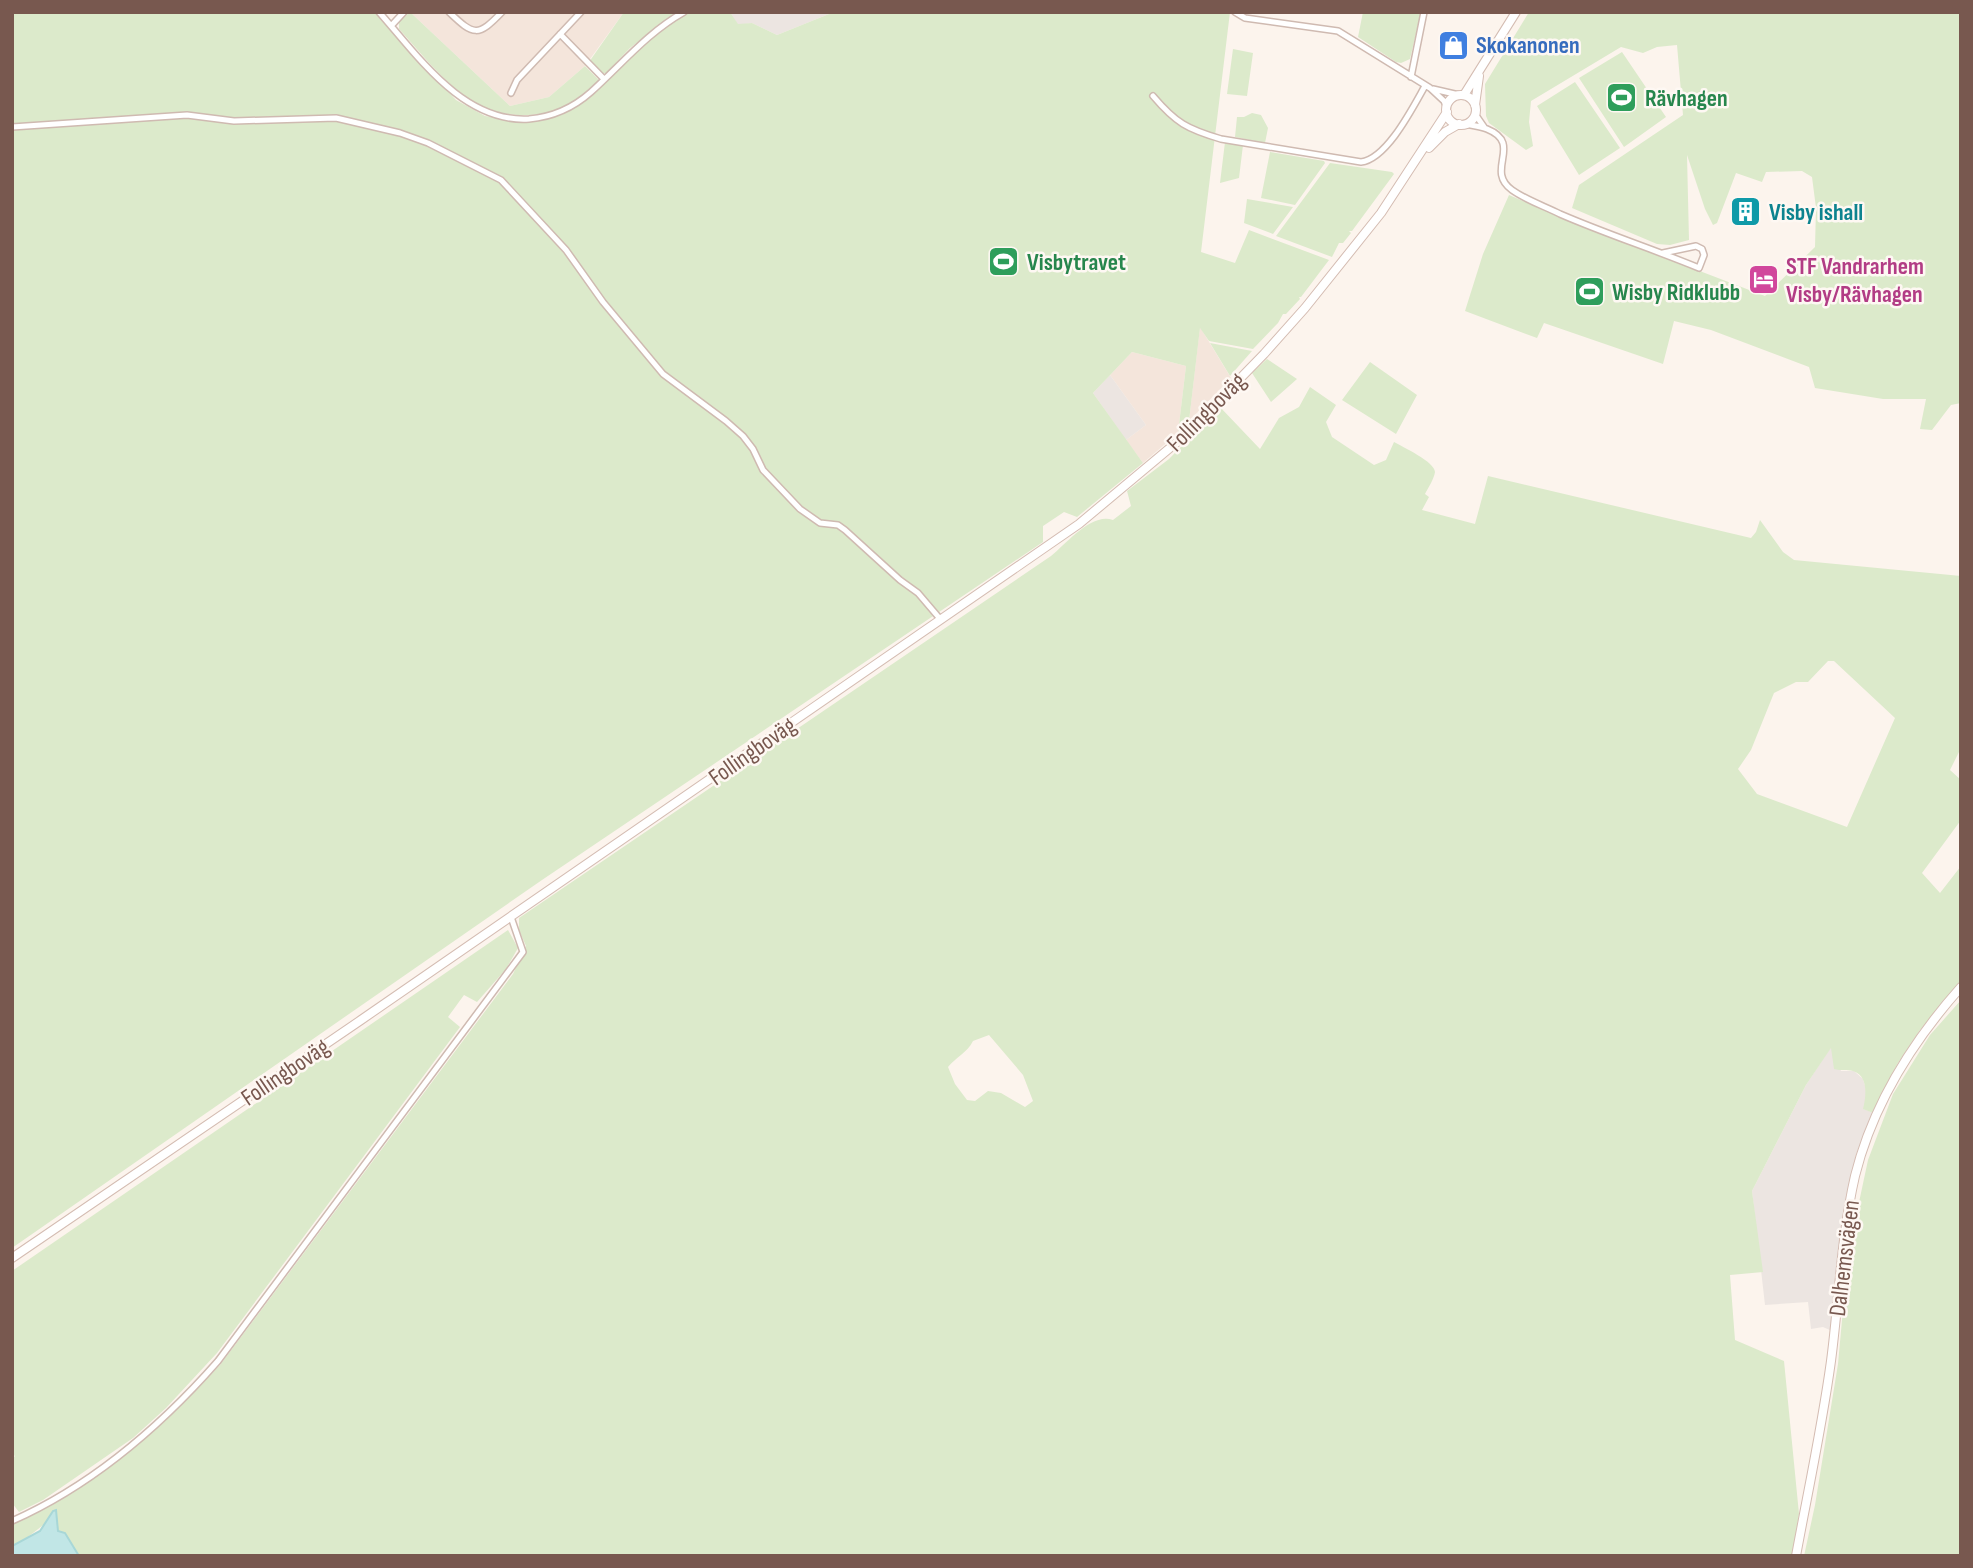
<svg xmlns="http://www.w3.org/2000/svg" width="1973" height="1568" font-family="'Sofia Sans Condensed',sans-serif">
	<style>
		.residential { fill: #f4e5db }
		.industrial { fill: #ece5e1 }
		.green { fill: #dceacb; fill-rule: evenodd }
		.water { fill: #c1e6e6; stroke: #a8d7d7; stroke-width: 2 }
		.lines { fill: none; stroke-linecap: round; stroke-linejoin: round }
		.street-casing { stroke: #cfbab1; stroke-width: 8 }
		.secondary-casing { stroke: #d4bcb2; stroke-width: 10 }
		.street { stroke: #fff; stroke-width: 5 }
		.secondary { stroke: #fff; stroke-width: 8 }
		.labels { text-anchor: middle; stroke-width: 5; stroke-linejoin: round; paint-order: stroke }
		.shop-label { font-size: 24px; font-weight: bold; fill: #366cbe; stroke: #fef8f3; text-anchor: start }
		.leisure-label { font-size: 24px; font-weight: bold; fill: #27864d; stroke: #fef8f3; text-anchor: start }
		.culture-label { font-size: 24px; font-weight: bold; fill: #0d838f; stroke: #fef8f3; text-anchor: start }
		.hotel-label { font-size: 24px; font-weight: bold; fill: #b23c85; stroke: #fef8f3; text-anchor: start }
		.street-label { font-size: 24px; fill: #78584f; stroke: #fef8f3 }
	</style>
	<rect width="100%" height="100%" fill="#fcf4ed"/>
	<path class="residential" d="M410 12H624L585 66 549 97 510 106Z
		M1200 327 1231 378 1189 421Z
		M1132 352 1186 366 1178 433 1143 463 1126 440 1146 425 1110 375Z"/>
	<path class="industrial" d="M730 12H834L777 35 752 23 738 25Z
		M1110 375 1146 425 1126 440 1093 393Z
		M1831 1047 1841 1071H1854L1863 1079 1867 1092 1864 1109 1873 1113 1856 1154 1839 1251 1832 1331 1823 1327 1811 1329 1808 1302 1765 1305 1752 1191 1806 1085Z"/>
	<path class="green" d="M12 12H374L456 100 485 116 522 122H535L558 116 584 102 641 46 673 20 688 12H730L738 24 752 23 777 35 834 12H1158L1165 14 1177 12H1230L1201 252 1235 263 1249 230 1329 260 1301 297H1299L1300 299 1286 314H1283L1278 323 1253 349 1209 341 1200 328 1189 421 1178 433 1186 366 1132 352 1093 393 1143 463 1077 517 1064 512 1043 526V542L542 880 12 1248Z
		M410 12 510 106 549 97 585 66 598 79V83C576 103 556 114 527 115 468 118 434 67 399 29V22Z
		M624 12H676L630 48 606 73H601L589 62Z
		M1363 12H1421L1410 59 1401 63 1396 62 1358 37Z
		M1529 12H1961V403L1951 405 1932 430 1920 429 1926 399H1883L1815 388 1809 367 1711 330 1674 321 1663 364 1544 323 1537 338 1465 311 1483 254 1509 195 1590 229 1765 296 1815 247 1816 208 1812 177 1802 171 1766 172 1762 182 1736 173 1717 223 1713 225 1705 209 1687 155 1689 240 1670 245 1657 244 1572 208 1579 185 1683 115 1677 45 1657 47 1643 53 1621 47 1531 101 1529 122 1533 146 1526 150 1489 123 1486 116 1485 84Z
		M1233 49 1253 53 1247 96 1227 94Z
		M1622 52 1666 117 1624 147 1579 78Z
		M1575 82 1620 148 1579 175 1537 106Z
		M1252 113 1261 115 1268 128 1265 143 1235 137 1237 117H1244Z
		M1225 142 1243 145 1239 178 1220 183Z
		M1270 152 1324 161 1325 163 1295 205 1261 198Z
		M1330 163 1392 172 1394 174 1352 231H1349L1351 233 1343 243H1339L1332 257 1276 236Z
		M1247 199 1293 207 1273 234 1244 223Z
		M1210 343 1252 351 1230 376Z
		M1267 359 1297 379 1271 402 1252 373Z
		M1370 362 1417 395 1396 434 1342 400Z
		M1310 387 1336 405 1326 422 1332 437 1374 465 1386 460 1394 442C1403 447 1435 462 1435 472 1434 479 1428 488 1425 494L1429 497 1422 510 1475 524 1488 476 1751 538 1756 532 1760 520 1783 552 1794 560 1961 576V748L1950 770 1961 780V820L1922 873 1940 893 1961 866V981L1920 1030 1898 1063 1873 1113 1863 1109C1866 1097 1869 1076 1853 1071 1847 1069 1841 1071 1834 1069L1831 1048 1806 1085 1752 1191 1763 1272 1730 1275 1735 1340 1784 1361 1799 1514 1792 1556H79L72 1544 58 1531 56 1516C41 1525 29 1539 12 1546V1524C95 1488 159 1429 220 1365L513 974 526 946 519 930V918L1051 556C1067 543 1092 512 1113 520L1131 506 1127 491 1169 459 1220 407 1260 449 1279 418 1299 407ZM1828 661H1834L1895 718 1847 827 1757 794 1738 769 1751 750 1774 693 1796 682H1808ZM989 1035 1023 1075 1033 1101 1025 1107 1001 1093 988 1091 975 1101 967 1100 955 1084 948 1067C956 1057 967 1053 973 1041Z
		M508 930 518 948 506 969 477 1002 464 995 448 1017 460 1027 217 1353 166 1408 133 1438 43 1500 19 1512 12 1503V1459L15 1456 12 1454V1271Z
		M1961 1000V1556H1804L1815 1505 1838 1364 1848 1254 1868 1160 1893 1094 1930 1035Z"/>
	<path class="water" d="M56 1510 58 1531 65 1533 79 1556H12V1546L40 1531 53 1511Z"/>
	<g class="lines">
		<defs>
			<path id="street" d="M379 12C418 56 463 123 529 119 552 117 573 108 591 92 622 64 647 33 684 12
				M449 12C474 36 478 37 502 12
				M1235 12 1245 18 1338 31 1430 88 1444 101 1447 108
				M391 26 404 12
				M560 34 604 79
				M1411 77 1424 12
				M1433 89 1459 95
				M511 93 517 80 581 12
				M1153 96C1176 123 1187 129 1221 139L1361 162C1387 159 1413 107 1425 86
				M1475 114 1484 127
				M1466 124C1473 126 1480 126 1487 129 1524 144 1484 170 1512 190 1526 200 1544 206 1560 214 1606 234 1653 249 1699 268L1704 255 1702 249 1696 246 1663 253
				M12 127 187 115 234 121 336 118 400 133 428 143 501 180 566 250 603 302 663 374 726 421 743 436 753 449 763 470 800 509 820 523 838 525 845 530 900 580 918 593 941 620
				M12 1521C93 1485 160 1427 218 1361L523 952 511 917"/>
			<path id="secondary" d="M1464 95 1516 12
				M1446 110a15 15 0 1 1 30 0a15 15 0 1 1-30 0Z
				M1475 105 1479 76
				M1429 148 1445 132 1459 124
				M12 1258 361 1020 1079 524 1183 437 1264 354 1305 308 1381 213 1447 112
				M1796 1556C1808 1491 1822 1427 1831 1361 1839 1300 1841 1237 1855 1176 1873 1104 1912 1042 1961 987"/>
		</defs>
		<use href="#street" class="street-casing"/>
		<use href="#secondary" class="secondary-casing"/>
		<use href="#street" class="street"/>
		<use href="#secondary" class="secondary"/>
	</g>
	<defs>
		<symbol id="shop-square" viewBox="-11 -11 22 22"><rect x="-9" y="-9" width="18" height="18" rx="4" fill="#3f7fe0" stroke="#fef8f3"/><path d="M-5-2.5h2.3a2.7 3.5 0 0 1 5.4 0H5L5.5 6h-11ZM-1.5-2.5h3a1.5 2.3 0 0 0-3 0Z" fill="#fff"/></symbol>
		<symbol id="stadium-square" viewBox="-11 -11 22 22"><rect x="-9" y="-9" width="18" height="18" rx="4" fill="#2e9e5b" stroke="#fef8f3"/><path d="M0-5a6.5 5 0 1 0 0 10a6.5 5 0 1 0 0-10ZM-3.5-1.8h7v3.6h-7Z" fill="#fff"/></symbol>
		<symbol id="building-square" viewBox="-11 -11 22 22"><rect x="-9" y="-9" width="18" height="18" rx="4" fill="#0f9aa8" stroke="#fef8f3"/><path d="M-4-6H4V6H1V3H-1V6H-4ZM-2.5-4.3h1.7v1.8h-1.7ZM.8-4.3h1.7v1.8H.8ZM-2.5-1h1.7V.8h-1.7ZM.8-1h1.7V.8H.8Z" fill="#fff"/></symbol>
		<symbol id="hotel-square" viewBox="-11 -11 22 22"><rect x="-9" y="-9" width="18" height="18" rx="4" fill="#d1479c" stroke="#fef8f3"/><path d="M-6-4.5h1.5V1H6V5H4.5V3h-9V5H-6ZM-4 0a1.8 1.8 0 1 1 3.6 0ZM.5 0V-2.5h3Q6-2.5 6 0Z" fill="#fff"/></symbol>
	</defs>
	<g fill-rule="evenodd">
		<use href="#shop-square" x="1436" y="28" width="35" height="35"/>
		<use href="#stadium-square" x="1604" y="80" width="35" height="35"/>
		<use href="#building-square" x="1728" y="194" width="35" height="35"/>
		<use href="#stadium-square" x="986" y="244" width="35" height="35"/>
		<use href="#hotel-square" x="1746" y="262" width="35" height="35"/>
		<use href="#stadium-square" x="1572" y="274" width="35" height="35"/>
	</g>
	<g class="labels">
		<g class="shop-label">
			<text x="1476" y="53">Skokanonen</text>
		</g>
		<g class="leisure-label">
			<text x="1645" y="106">Rävhagen</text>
			<text x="1027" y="270">Visbytravet</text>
			<text x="1612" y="300">Wisby Ridklubb</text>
		</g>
		<g class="culture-label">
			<text x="1769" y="220">Visby ishall</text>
		</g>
		<g class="hotel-label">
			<text x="1786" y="274">STF Vandrarhem<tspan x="1786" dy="28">Visby/Rävhagen</tspan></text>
		</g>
		<g class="street-label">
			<text transform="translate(1206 412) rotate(-45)" y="8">Follingboväg</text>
			<text transform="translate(752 751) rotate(-35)" y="8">Follingboväg</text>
			<text transform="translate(285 1072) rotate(-34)" y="8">Follingboväg</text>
			<text transform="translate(1844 1258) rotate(-83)" y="8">Dalhemsvägen</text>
		</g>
	</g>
	<rect width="1973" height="1568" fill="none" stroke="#78584f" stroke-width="28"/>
</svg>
